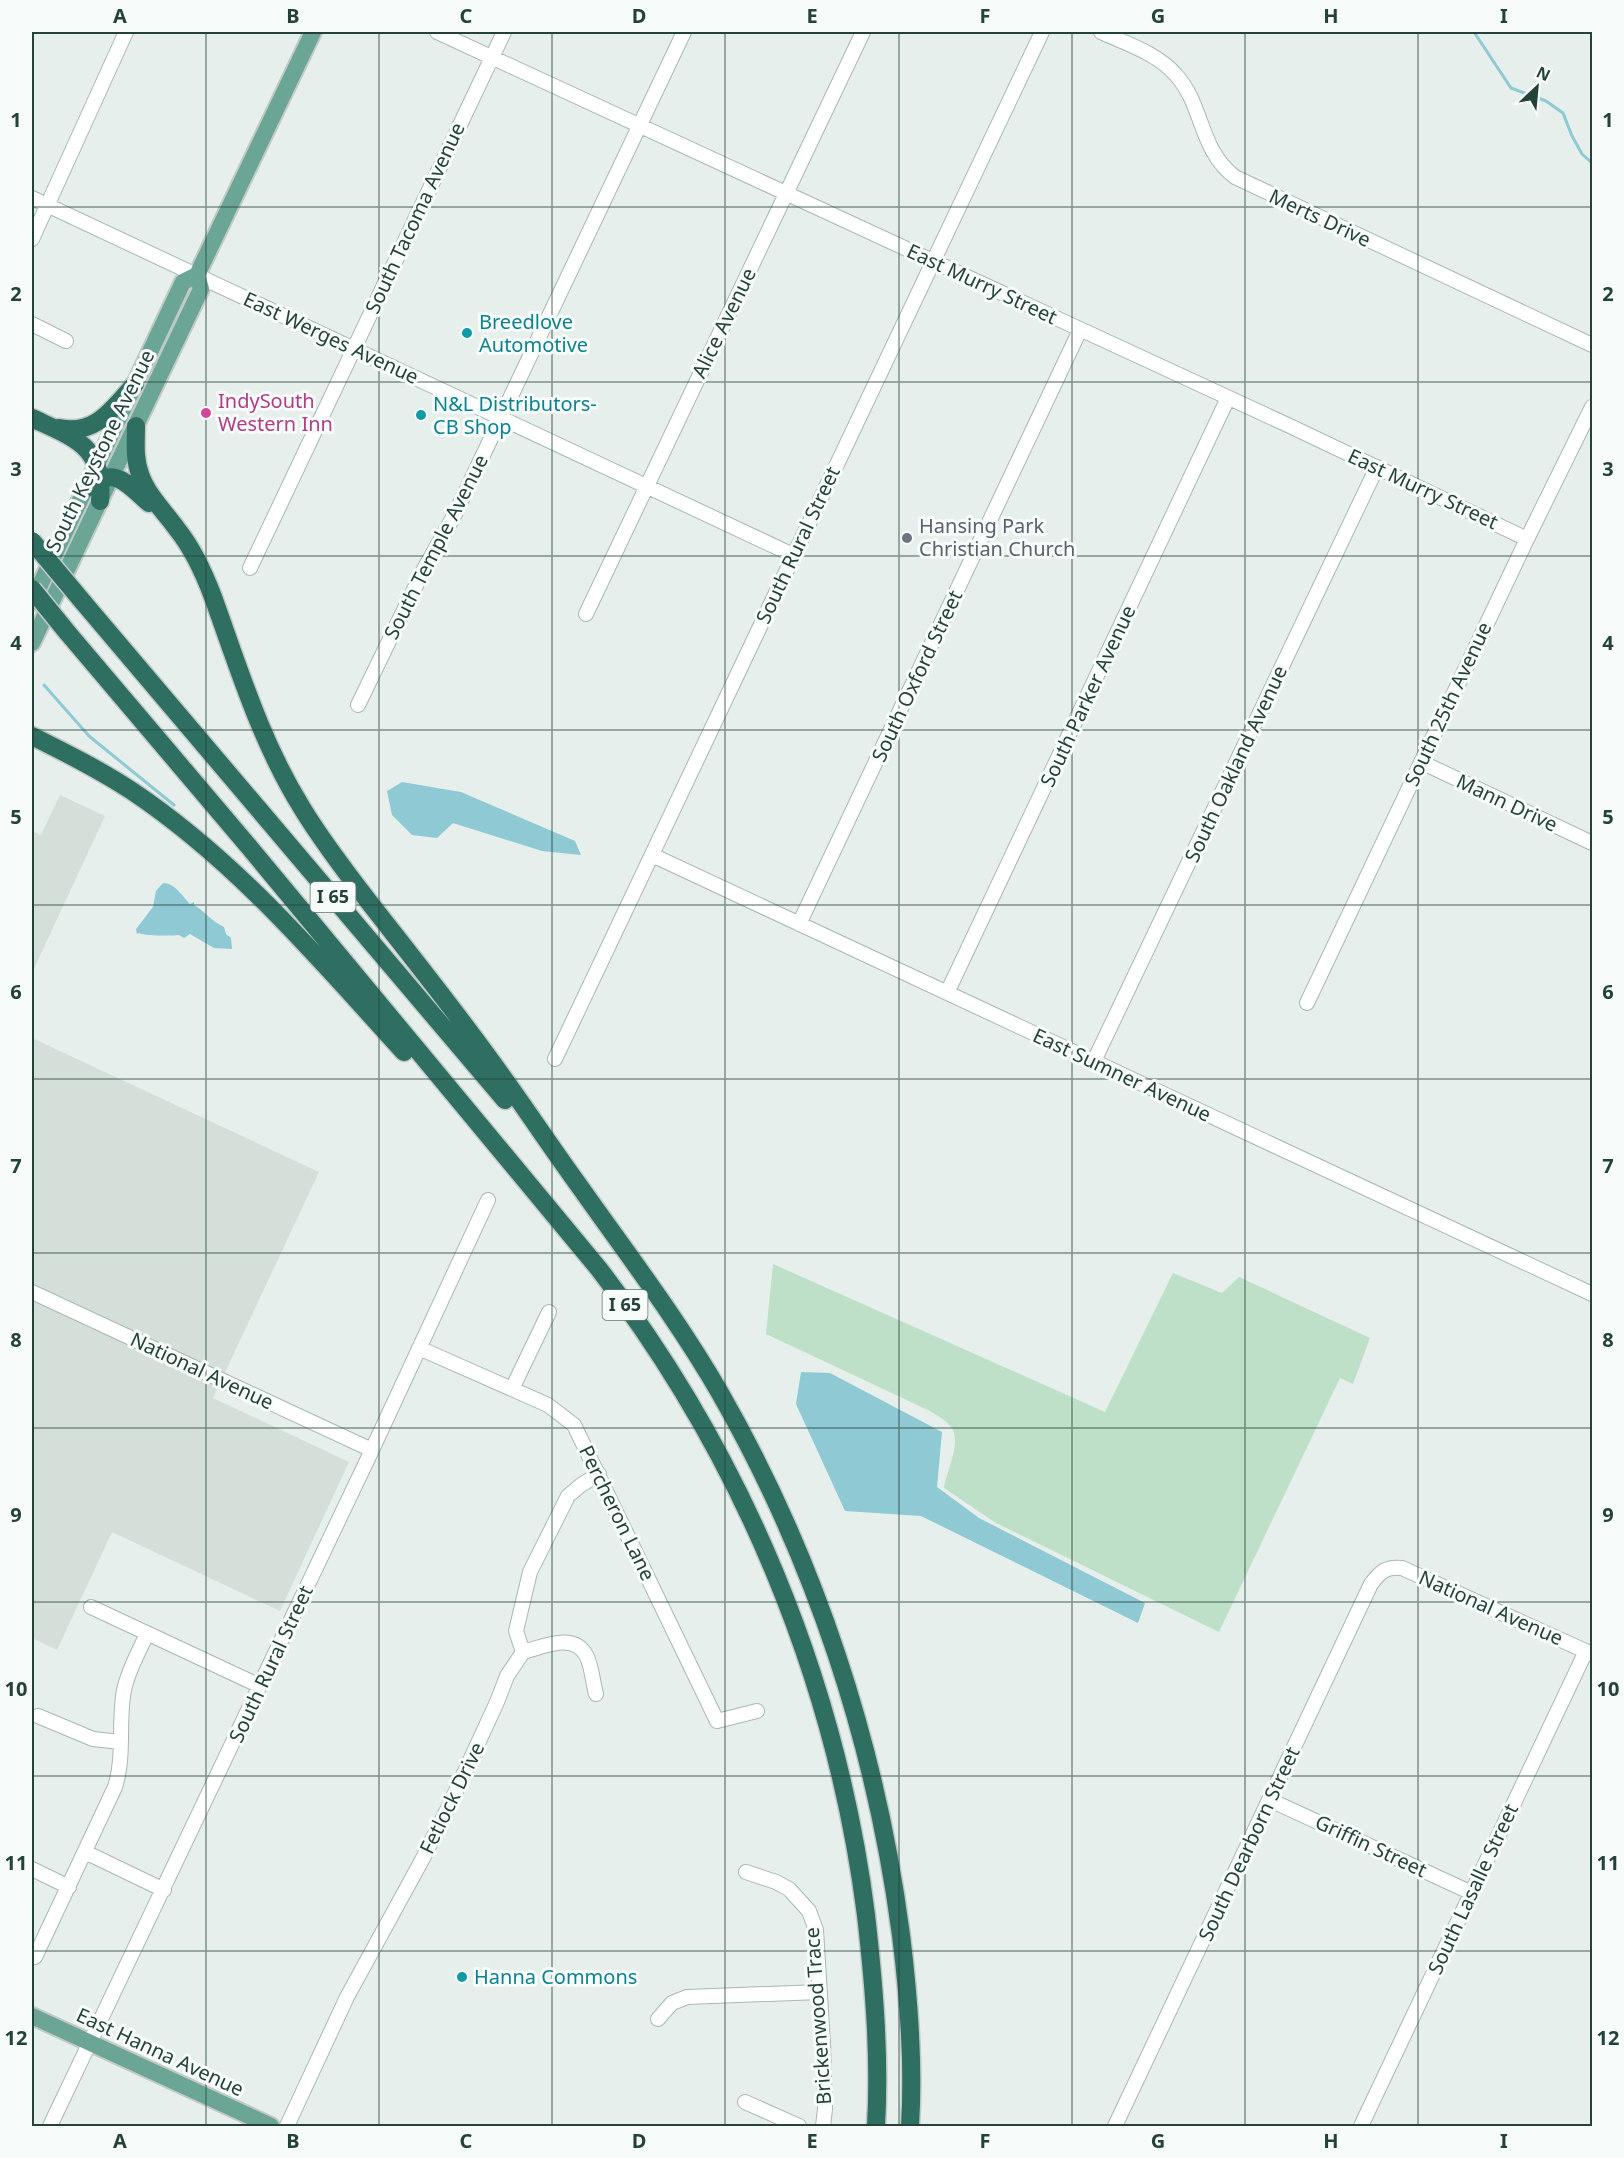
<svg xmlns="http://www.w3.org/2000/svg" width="1624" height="2158" font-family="'Noto Sans',sans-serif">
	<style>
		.built { fill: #d4dfda }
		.green { fill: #bfe0c8 }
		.water { fill: #8ec9d4 }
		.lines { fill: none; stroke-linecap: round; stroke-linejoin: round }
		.stream { stroke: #8ec9d4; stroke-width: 3 }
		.minor-casing { stroke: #a8b8b2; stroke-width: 16 }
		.major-casing { stroke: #c2cac8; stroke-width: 20 }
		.highway-casing { stroke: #c2cac8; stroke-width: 21 }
		.minor { stroke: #fff; stroke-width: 14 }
		.major { stroke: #6aa596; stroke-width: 16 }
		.highway { stroke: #2f6f62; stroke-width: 18 }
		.highway-bridge-casing { stroke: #c2cac8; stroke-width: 21; stroke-linecap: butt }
		.highway-bridge { stroke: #2f6f62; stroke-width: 18 }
		.grid { fill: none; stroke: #24423a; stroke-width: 1.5; stroke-opacity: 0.55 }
		.culture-dot { fill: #0f9aa8; stroke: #f7fbf9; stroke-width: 2 }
		.hotel-dot { fill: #d1479c; stroke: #f7fbf9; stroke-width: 2 }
		.worship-dot { fill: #6b7280; stroke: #f7fbf9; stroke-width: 2 }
		.labels { text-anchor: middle; stroke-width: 6; stroke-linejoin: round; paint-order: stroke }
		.shield { fill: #f7fbf9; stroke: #637a73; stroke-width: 1.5 }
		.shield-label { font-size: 18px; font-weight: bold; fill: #24423a }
		.street-label { font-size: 20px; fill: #24423a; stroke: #f7fbf9 }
		.culture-label { font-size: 20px; fill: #0d838f; stroke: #f7fbf9; text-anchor: start }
		.hotel-label { font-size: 20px; fill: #b23c85; stroke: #f7fbf9; text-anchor: start }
		.worship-label { font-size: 20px; fill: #5b616d; stroke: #f7fbf9; text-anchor: start }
		.neatline { fill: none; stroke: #24423a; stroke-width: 2 }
		.grid-label { font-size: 20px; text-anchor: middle; font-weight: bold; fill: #24423a }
	</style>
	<rect width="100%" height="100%" fill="#e6efeb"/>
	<path class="built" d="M60 795 105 816 32 973V831L41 835Z
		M32 1038 319 1172 213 1398 349 1462 280 1611 112 1532 57 1650 32 1638Z"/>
	<path class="green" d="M773 1264 1105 1412 1173 1273 1222 1293 1239 1277 1370 1338 1353 1384 1340 1378 1219 1632 996 1523 944 1488C946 1471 960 1448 953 1430 949 1422 938 1416 930 1411L766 1334Z"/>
	<path class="water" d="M402 782 461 792 575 841 581 855 542 851 453 823 437 838 412 835 392 815 387 791Z
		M163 883C175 883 182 896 190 904L194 902V905C206 912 211 921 224 927L226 934 231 938 232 949 214 948 190 934 184 938 179 935C171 936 146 936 139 933L137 934 136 929 153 907 156 891Z
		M801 1372 830 1373 942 1432 937 1487 979 1518 1145 1603 1138 1623 921 1516 845 1511 796 1404Z"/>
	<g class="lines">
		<path class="stream" d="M1474 32 1511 88 1546 101 1563 113 1572 136 1582 154 1592 163
			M44 685 89 736 174 805"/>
		<defs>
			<path id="minor" d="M437 32 1292 427 1527 539
				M1101 32C1127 44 1157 53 1176 75 1204 106 1199 150 1235 177L1592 345
				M32 198 793 555
				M32 239 126 32
				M32 324 66 341
				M250 568 504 32
				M586 614 863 32
				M358 705 423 571 455 514 684 32
				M1421 762 1592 843
				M652 855 1592 1294
				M799 924 1080 330
				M947 993 1228 398
				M1307 1003 1527 539 1592 407
				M555 1059 1042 32
				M1094 1061 1377 467
				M32 1292 372 1450
				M419 1348 548 1405 574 1425 717 1721 757 1711
				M512 1389 549 1312
				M91 1607 260 1686
				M523 1652C543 1647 575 1631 587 1657 592 1668 593 1683 596 1694
				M38 1716 93 1739 120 1742
				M1270 1800 1472 1893
				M85 1852 164 1890
				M32 1869 69 1887
				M746 1872 776 1882 789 1889 809 1911 816 1930 823 2044 825 2109 823 2126
				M35 1957 115 1787C125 1756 118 1721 124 1690 128 1671 139 1651 147 1634
				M658 2019 672 2003 687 1997 820 1992
				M745 2102 799 2126
				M50 2126 372 1450 488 1200
				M287 2126 347 1997 422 1860 450 1804 497 1702 507 1676 523 1652 516 1631 530 1572 568 1496 581 1485 599 1474
				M1115 2126 1371 1584C1380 1572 1386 1566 1402 1568L1592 1654
				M1361 2126 1586 1651"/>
			<path id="major" d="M32 602 183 282 197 275
				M32 643 201 289 197 275 313 32
				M32 2016 271 2126"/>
			<path id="highway" d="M32 418C74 438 105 446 100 501
				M136 426C136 442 134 458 140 474 147 495 164 511 177 529 193 549 204 573 213 597 239 669 261 742 302 808 322 841 345 871 369 902 408 952 448 1002 486 1054 518 1097 548 1143 580 1187 628 1255 678 1320 720 1393 815 1559 876 1745 901 1935 909 1999 914 2063 910 2126
				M59 428C96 436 113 408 135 384
				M85 489C115 465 125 482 149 503
				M83 602 505 1100
				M67 632 250 848 599 1269C743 1456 836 1680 866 1915 874 1985 880 2056 876 2126
				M32 736C66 753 100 770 132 791 238 862 319 959 404 1052"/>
		</defs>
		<use href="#minor" class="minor-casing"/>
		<use href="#major" class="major-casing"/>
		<use href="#highway" class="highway-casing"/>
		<use href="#minor" class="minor"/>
		<use href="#major" class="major"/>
		<use href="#highway" class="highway"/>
		<defs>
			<path id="highway-bridge" d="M32 541 83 602
				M32 589 67 632"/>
		</defs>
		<use href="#highway-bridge" class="highway-bridge-casing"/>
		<use href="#highway-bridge" class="highway-bridge"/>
	</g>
	<path class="grid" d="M206 32V2126M379 32V2126M552 32V2126M725 32V2126M899 32V2126M1072 32V2126M1245 32V2126M1418 32V2126M32 207H1592M32 382H1592M32 556H1592M32 730H1592M32 905H1592M32 1079H1592M32 1253H1592M32 1428H1592M32 1602H1592M32 1776H1592M32 1951H1592"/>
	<g class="culture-dot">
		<circle cx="467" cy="333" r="6"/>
		<circle cx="421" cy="415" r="6"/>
		<circle cx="462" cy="1977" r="6"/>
	</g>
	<circle class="hotel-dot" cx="206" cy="413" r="6"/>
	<circle class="worship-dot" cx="907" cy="538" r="6"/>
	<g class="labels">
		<g class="shield">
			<rect x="310.5" y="882" width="45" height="30" rx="4.5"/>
			<rect x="602.5" y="1290" width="45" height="30" rx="4.5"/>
		</g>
		<g class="shield-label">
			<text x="333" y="903">I 65</text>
			<text x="625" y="1311">I 65</text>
		</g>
		<g class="street-label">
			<text transform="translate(415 218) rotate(-65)" y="7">South Tacoma Avenue</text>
			<text transform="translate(1320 218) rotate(25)" y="7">Merts Drive</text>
			<text transform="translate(982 284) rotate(25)" y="7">East Murry Street</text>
			<text transform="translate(724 323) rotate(-64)" y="7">Alice Avenue</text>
			<text transform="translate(331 338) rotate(25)" y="7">East Werges Avenue</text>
			<text transform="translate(100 451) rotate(-64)" y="7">South Keystone Avenue</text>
			<text transform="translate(1423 489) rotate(25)" y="7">East Murry Street</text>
			<text transform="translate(798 545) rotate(-65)" y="7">South Rural Street</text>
			<text transform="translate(436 547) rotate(-63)" y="7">South Temple Avenue</text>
			<text transform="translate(917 676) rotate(-65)" y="7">South Oxford Street</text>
			<text transform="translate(1088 696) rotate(-65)" y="7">South Parker Avenue</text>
			<text transform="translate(1448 704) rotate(-65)" y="7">South 25th Avenue</text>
			<text transform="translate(1236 764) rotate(-65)" y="7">South Oakland Avenue</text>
			<text transform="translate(1507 803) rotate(25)" y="7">Mann Drive</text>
			<text transform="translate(1122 1075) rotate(25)" y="7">East Sumner Avenue</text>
			<text transform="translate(202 1371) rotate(25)" y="7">National Avenue</text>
			<text transform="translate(617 1513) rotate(64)" y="7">Percheron Lane</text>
			<text transform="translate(1491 1608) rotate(24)" y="7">National Avenue</text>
			<text transform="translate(271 1664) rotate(-65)" y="7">South Rural Street</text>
			<text transform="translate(452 1798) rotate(-64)" y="7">Fetlock Drive</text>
			<text transform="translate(1249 1844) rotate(-65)" y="7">South Dearborn Street</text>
			<text transform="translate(1371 1846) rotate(25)" y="7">Griffin Street</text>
			<text transform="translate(1473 1889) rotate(-65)" y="7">South Lasalle Street</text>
			<text transform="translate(818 2016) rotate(-94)" y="7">Brickenwood Trace</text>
			<text transform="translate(160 2052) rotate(25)" y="7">East Hanna Avenue</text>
		</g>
		<g class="culture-label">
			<text x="479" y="329">Breedlove<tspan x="479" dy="23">Automotive</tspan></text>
			<text x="433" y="411">N&amp;L Distributors-<tspan x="433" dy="23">CB Shop</tspan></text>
			<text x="474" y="1984">Hanna Commons</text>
		</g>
		<g class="hotel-label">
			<text x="218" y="408">IndySouth<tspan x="218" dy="23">Western Inn</tspan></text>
		</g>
		<g class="worship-label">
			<text x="919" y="533">Hansing Park<tspan x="919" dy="23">Christian Church</tspan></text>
		</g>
	</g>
	<rect width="1624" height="2158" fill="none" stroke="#f7fbf9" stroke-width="66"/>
	<g transform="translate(1537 87) rotate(26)" stroke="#f7fbf9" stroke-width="4.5" paint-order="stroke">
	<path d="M0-4.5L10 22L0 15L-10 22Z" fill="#24423a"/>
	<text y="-9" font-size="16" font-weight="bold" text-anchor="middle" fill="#24423a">N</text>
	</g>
	<rect x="33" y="33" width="1558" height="2092" class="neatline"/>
	<g class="grid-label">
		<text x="120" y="23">A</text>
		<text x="293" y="23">B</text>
		<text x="466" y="23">C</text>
		<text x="639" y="23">D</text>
		<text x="812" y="23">E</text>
		<text x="985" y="23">F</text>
		<text x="1158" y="23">G</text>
		<text x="1331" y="23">H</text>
		<text x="1504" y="23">I</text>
		<text x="16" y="127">1</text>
		<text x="1608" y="127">1</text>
		<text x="16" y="301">2</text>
		<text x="1608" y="301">2</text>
		<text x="16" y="476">3</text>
		<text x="1608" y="476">3</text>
		<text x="16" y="650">4</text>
		<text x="1608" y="650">4</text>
		<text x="16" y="824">5</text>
		<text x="1608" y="824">5</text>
		<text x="16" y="999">6</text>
		<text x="1608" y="999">6</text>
		<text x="16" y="1173">7</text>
		<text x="1608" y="1173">7</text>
		<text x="16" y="1347">8</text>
		<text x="1608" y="1347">8</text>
		<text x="16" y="1522">9</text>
		<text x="1608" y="1522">9</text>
		<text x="16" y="1696">10</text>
		<text x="1608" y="1696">10</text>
		<text x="16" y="1870">11</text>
		<text x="1608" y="1870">11</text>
		<text x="16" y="2045">12</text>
		<text x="1608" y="2045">12</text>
		<text x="120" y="2148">A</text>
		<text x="293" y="2148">B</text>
		<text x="466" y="2148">C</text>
		<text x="639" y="2148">D</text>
		<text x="812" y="2148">E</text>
		<text x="985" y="2148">F</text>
		<text x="1158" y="2148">G</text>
		<text x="1331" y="2148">H</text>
		<text x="1504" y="2148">I</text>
	</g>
</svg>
